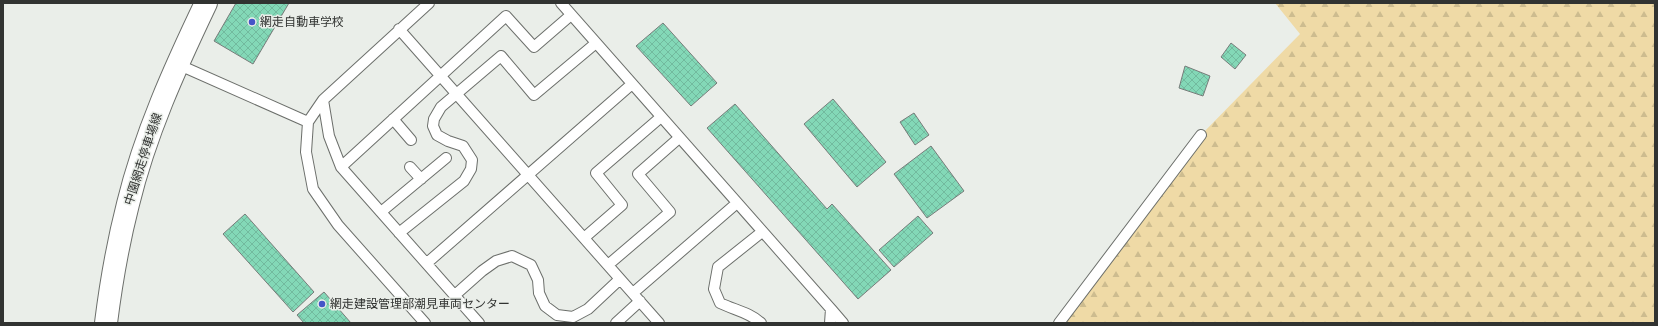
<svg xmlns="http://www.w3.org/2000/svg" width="1658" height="326" font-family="'IBM Plex Sans','Noto Sans JP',sans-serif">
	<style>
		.forest { fill: url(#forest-firs) }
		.building { fill: url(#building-cross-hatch); stroke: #777c7a }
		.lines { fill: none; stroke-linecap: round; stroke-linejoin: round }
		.lane-casing { stroke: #6c6f6b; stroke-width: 12 }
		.secondary-casing { stroke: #6c6f6b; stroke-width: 24 }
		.lane { stroke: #fff; stroke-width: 10 }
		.secondary { stroke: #fff; stroke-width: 22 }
		.poi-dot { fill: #4554c8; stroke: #eaeee9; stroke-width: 1.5 }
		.labels { text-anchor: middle; stroke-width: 3; stroke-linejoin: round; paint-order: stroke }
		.poi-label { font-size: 12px; fill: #313331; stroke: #eaeee9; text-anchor: start }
		.street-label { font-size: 12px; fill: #313331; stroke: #eaeee9 }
	</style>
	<defs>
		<pattern id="forest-firs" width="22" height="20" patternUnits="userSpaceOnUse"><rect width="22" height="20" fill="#efdaa6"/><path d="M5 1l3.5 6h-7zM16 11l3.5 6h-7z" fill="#cdbc8f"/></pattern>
		<pattern id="building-cross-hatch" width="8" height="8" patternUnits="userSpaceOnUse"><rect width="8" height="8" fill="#83d8b7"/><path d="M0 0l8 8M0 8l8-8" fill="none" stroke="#72ba9e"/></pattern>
	</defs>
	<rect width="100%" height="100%" fill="#eaeee9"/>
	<path class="forest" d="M1275 3H1655V323H1059L1201 135 1300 34Z"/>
	<path class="building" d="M236 3H289L253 64 214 41Z
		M663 23 717 83 691 106 636 46Z
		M1231 43 1246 55 1235 69 1221 57Z
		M1185 66 1210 76 1203 96 1179 88Z
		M833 99 886 162 857 187 804 124Z
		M735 104 827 209 832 204 891 270 858 299 707 128Z
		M914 113 929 135 915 145 900 122Z
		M931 146 964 191 927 218 894 174Z
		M245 214 314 292 293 312 223 234Z
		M918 216 933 233 894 267 879 250Z
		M324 292 351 323H304L297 315Z"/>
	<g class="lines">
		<defs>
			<path id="lane" d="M429 3 323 100 329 136 341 167 479 323
				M561 3 831 309 830 323
				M399 29 659 323
				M177 64 308 122
				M323 100 308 122 306 152 313 189 338 225 425 323
				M393 119 411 140
				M341 167 506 16 534 47 571 15
				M410 167 421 179
				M381 212 446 158
				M399 233 464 181 471 169 472 160 463 146 448 141 437 135 433 126 434 119 441 107 501 56 534 95 596 43
				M584 238 622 205 596 173 661 117
				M427 263 632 84
				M608 265 670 212 638 174 679 138
				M633 293 737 203
				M455 295 482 271 496 261 512 256 531 265 538 280 539 293 545 306 557 315 573 317 588 309 620 279
				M831 309 843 323
				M616 323 640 301
				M761 323C749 312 734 310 720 303L714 289 718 267 762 232
				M1059 323 1201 135"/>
			<path id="secondary" d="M106 323C111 283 118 243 128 204 145 134 175 68 206 3"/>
		</defs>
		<use href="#lane" class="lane-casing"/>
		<use href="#secondary" class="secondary-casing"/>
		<use href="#lane" class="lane"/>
		<use href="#secondary" class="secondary"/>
	</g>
	<g class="poi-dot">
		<circle cx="252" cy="22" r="4"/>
		<circle cx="322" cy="304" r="4"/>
	</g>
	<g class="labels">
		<g class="poi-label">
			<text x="260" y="26">網走自動車学校</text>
			<text x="330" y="308">網走建設管理部潮見車両センター</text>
		</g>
		<g class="street-label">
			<text transform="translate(143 159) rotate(-72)" y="4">中園網走停車場線</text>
		</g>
	</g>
	<rect width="1658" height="326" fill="none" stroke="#313331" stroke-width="8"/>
</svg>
